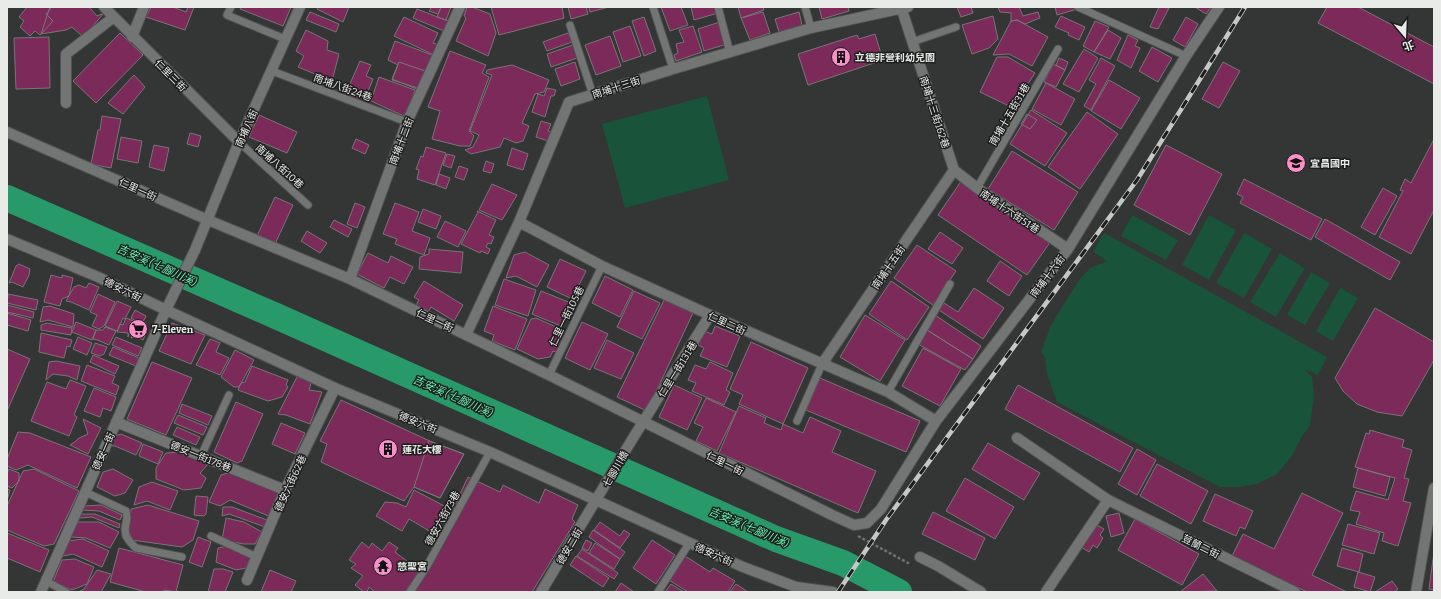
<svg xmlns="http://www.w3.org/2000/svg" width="1441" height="599" font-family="Bitter,'Noto Sans TC',serif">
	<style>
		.green { fill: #195339 }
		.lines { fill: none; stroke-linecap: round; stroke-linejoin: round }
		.river { stroke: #289a6a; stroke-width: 26 }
		.building { fill: #7b2a59; stroke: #797577 }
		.lane-casing { stroke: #505351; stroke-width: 9 }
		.street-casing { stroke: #505351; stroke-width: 12 }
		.path { stroke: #6e716f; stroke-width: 2.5; stroke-dasharray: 3 2; stroke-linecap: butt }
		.lane { stroke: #727573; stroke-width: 7 }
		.street { stroke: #727573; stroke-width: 10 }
		.rail-casing { stroke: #c6c8c6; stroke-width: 4.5 }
		.rail { stroke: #1c1d1c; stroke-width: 3; stroke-dasharray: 9; stroke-linecap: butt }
		.labels { text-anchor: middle; stroke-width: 3; stroke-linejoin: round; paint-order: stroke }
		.poi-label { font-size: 10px; font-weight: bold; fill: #e9ebe9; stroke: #1c1d1c; text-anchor: start }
		.street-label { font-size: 10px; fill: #e9ebe9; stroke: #1c1d1c }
		.water-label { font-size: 11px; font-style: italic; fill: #69f5b4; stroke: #1c1d1c }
	</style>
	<rect width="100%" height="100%" fill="#333634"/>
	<path class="green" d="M707 96 729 180 625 208 602 124Z
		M1132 215 1178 240 1166 260 1121 236Z
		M1209 215 1236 230 1209 280 1182 265Z
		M1104 233 1327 357 1318 375 1304 369 1312 377 1314 396 1310 426 1302 436 1292 456 1277 474 1257 484 1240 487H1220L1057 402 1047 374 1045 357 1041 352 1051 325 1079 280 1090 268 1107 261 1093 252Z
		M1244 233 1272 249 1244 298 1216 283Z
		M1280 253 1305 268 1276 317 1250 302Z
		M1311 272 1330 283 1305 325 1287 315Z
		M1340 288 1358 298 1333 341 1316 331Z"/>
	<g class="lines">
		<path class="river" d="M7 198 276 316 776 539 843 563 899 592"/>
	</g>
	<path class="building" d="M27 7H52L46 14 53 21 40 35 35 31 30 36 20 27 24 21 19 17Z
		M50 7H89L97 16 104 13 85 35 82 36 72 27 66 30 41 34Z
		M151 7H173L186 12 188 7H194L185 30 146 17Z
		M241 7H291L283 26 240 9Z
		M318 7H349L343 22 317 9Z
		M429 7H441L438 14 429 11 431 8Z
		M441 7H451L446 20 437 17Z
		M467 7H472L490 14 496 33 488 56 456 41 466 18 464 16Z
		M491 7H562L564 18 499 35Z
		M568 7H586L588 14 571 19Z
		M589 7H609L590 12Z
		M661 7H681L688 25 670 31Z
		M691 7H716L718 13 694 20Z
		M738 7H763L764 10 741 18Z
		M819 7H848L849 11 822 19Z
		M957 7H971L973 13 961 17Z
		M998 7H1019L1023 16 1038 12 1040 18 1025 24 1017 20 1011 21V13L1000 12Z
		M1055 7H1084L1057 15Z
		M1159 7 1169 8 1158 29 1150 27Z
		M1195 7H1211L1206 14Z
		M1327 7H1358L1434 47V84L1318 23Z
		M417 9 448 21 444 31 413 18Z
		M310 12 339 24 336 32 306 20Z
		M763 12 770 33 750 40 741 18Z
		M799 12 802 25 779 32 775 19Z
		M993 16 998 39 989 48 972 54 962 25Z
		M1061 16 1085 27 1079 40 1068 35 1069 33 1055 27Z
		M404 17 438 33 433 43 439 45 434 55 394 36Z
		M644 17 656 51 644 56 632 21Z
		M1186 17 1198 24 1185 47 1173 40Z
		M1017 20 1048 37 1032 66 1009 54 993 55 1011 21Z
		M1095 21 1109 27 1094 52 1083 46Z
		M720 22 727 44 704 51 698 29Z
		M630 26 641 56 623 62 613 32Z
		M693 26 702 52 676 61 674 55 678 53 676 44 684 42 679 30Z
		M306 30 328 41 327 50 339 54 332 81 298 67 304 56 296 51Z
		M1108 30 1121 38 1110 59 1094 52Z
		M120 33 143 55 96 103 73 81Z
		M568 33 572 42 547 51 543 42Z
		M875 34 883 60 808 85 798 54 857 35 859 39Z
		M1128 35 1138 40 1135 46 1140 48 1131 68 1117 60Z
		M610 36 621 66 596 75 585 45Z
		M49 37 50 88 16 89 14 38Z
		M395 41 432 55 418 88 392 80 398 65 388 60Z
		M573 45 577 58 551 67 547 54Z
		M1152 47 1172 58 1158 82 1139 71Z
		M1084 49 1098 58 1079 92 1063 84Z
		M450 51 486 65 482 73 489 77 469 131 474 136 470 146H460L432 139 440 111 428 107Z
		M997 57H1008L1035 73 1016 102 1007 105 980 92Z
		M1059 58 1068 62 1065 70 1056 65Z
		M1101 58 1115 66 1091 110 1084 106 1096 84 1089 80Z
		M360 61 371 65 366 76 373 79 367 94 361 92 357 100 345 95Z
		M399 62 428 72 419 90 392 79Z
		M575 62 580 79 561 86 555 69Z
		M1223 62 1240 71 1219 108 1202 99Z
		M1053 64 1065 70 1056 87 1044 82Z
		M512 65 549 80 544 92 535 94 522 123 529 126 523 141 516 143 504 138 500 147 471 154 465 150 473 147 479 135 470 131 492 75 486 73 487 70Z
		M134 75 145 87 123 114 108 103Z
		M379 77 415 90 406 117 371 101Z
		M1109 80 1140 98 1121 129 1091 111Z
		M1046 83 1075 99 1061 125 1032 109Z
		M547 88 556 90 554 96H551L545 117 532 112 538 94 544 96Z
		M1031 110 1067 133 1045 166 1010 144Z
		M1087 112 1118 134 1080 189 1048 167Z
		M1027 114 1037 120 1030 129 1021 124Z
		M259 115 297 132 287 153 249 137Z
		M102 116 121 119 111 168 91 164 98 130H100Z
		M541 121 551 124 548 131 551 132 548 141 536 137Z
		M190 133 201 136 198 147 187 144Z
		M121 137 142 141 138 163 117 159Z
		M356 139 369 145 365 154 352 148Z
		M1434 139V210L1411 254 1379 237 1403 191 1400 190 1405 179 1411 183Z
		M154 145 169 148 164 171 149 167Z
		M1166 145 1222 174 1190 235 1134 205Z
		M426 147 446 153 435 185 417 179 419 170 416 169 421 156 423 157Z
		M512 148 528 154 523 170 507 165Z
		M1012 151 1078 192 1054 230 988 189Z
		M447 154 455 156 451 168 443 165Z
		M486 161 494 164 491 173 483 171Z
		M459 166 468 169 464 180 455 177Z
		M439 174 450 178 446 189 436 185Z
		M1244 179 1322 219 1311 240 1240 203 1243 197 1237 194Z
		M962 180 1051 241 1027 275 938 215Z
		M492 184 517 195 502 220 479 210Z
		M1383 188 1397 196 1375 235 1361 227Z
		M275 197 293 205 275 244 257 236Z
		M355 203 365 207 357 228 347 224Z
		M395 203 419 212 412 231 430 238 424 255 395 244 397 239 383 234Z
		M423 209 441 216 436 229 418 222Z
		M477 211 496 220 489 235 494 237 491 244 488 243 486 247 490 249 488 254 481 251 480 253 461 244 478 212Z
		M1325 219 1400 262 1390 280 1315 237Z
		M334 220 352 229 348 237 330 227Z
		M445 221 466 231 458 247 437 237Z
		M307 231 327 243 320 253 301 241Z
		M940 232 963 248 952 264 928 249Z
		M917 245 956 271 933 305 894 278Z
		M429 249 463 252 461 273 419 269 420 257 429 254Z
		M525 252 549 265 537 287 516 276 506 278 514 255Z
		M368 253 388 263 391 256 413 267 404 284 390 277 384 288 357 274Z
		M560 259 586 271 572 299 547 287Z
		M1000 261 1022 276 1009 296 987 281Z
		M19 264 30 269 29 275 23 287 12 282 9 283 16 266Z
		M51 275 62 278V275L73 278 69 296 62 299 60 306 44 302Z
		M605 276 633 290 620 317 592 303Z
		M504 279 536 290 528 316 495 305Z
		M424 281 463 305 454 321 431 307 428 312 416 305 419 300 414 297Z
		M891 281 929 307 907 340 869 314Z
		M89 283 99 287 89 310 71 302 66 301 74 287 79 285 86 288Z
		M974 288 1004 308 983 339 939 310 944 303 958 312Z
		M541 291 571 303 561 326 532 314Z
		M634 291 660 303 642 339 617 327Z
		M8 294 38 300 36 310 7 303Z
		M98 294 115 302 104 326 99 329 92 326 97 315 90 312Z
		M664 300 693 313 647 411 617 397Z
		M117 301 131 307 125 319 123 318 117 331 105 326Z
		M7 305 34 312 33 318 7 312Z
		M50 306 74 314 73 327 48 320 40 322 43 307Z
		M493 306 527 319 515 350 492 341 494 335 484 331Z
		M1375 308 1434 342V360L1402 416 1377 412 1357 404 1343 391 1335 378Z
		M135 310 146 316 142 324 131 318Z
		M7 313 31 320 28 331 7 325Z
		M865 315 905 340 880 381 840 357Z
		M935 315 981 346 973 359 927 330Z
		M126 318 134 321 128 337V333L117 332 120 324 123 325Z
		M536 318 567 332 557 352 553 351 550 357 538 359 517 349 531 319Z
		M76 322 96 330 92 340 72 332Z
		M582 322 608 334 590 370 565 358Z
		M47 323 72 328 71 335 41 330V325Z
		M172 323 205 335 191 364 159 351Z
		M715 326 740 336 727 367 700 356 704 348 698 345 704 331 712 334Z
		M105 327 116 331 109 345 97 340 93 339 96 330H103Z
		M135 330 145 335 143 340 137 337 138 335 131 338Z
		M927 330 973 359 965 370 916 343Z
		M41 333 72 340 70 347 67 346 64 358 39 352Z
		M78 337 92 343 87 355 73 349Z
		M116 337 142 348 138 356 112 345Z
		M210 339 220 343 216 352 229 358 220 375 196 365Z
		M607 340 634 353 621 379 594 368Z
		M751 342 808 368 783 424 739 404 743 395 730 389Z
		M95 343 107 347 104 354 100 356 91 353Z
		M113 347 139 358 136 366 109 355Z
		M923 348 961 369 940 406 902 386Z
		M7 349 30 359 7 411Z
		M235 350 254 360 239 387H234L221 377Z
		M93 355 119 366 115 374 90 362Z
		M56 361 80 366 77 380 68 376 53 374 46 380 49 362Z
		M152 362 192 378 166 435 127 419Z
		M710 362 733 373 726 390 730 392 724 405 692 391 696 383 688 380 695 365 706 369Z
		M87 365 115 376 112 383 119 386 116 395 81 381Z
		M252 366 288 380 286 385 288 387 282 397 268 401 238 390 241 383 245 382Z
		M298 375 312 380 309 390 322 392 310 424 286 415 278 414Z
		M820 378 920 421 906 452 806 410Z
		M70 380 86 386 74 415 77 417 69 436 31 421 47 382 66 389Z
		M674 385 702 398 687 430 659 417Z
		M1018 385 1133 448 1120 472 1005 409Z
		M94 388 116 397 111 411 103 408 100 417 84 411Z
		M706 398 736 412 717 451 696 441 703 427 694 423Z
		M341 400 432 442 464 454 440 498 414 487 404 501 321 462 327 444 320 441Z
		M236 402 263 414 242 461 237 463 214 452Z
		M182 404 212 416 208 425 179 413Z
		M739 406 766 418 764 423 781 430 783 424 803 433 810 417 841 431 832 452 876 471 858 513 719 453Z
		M178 415 207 427 203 435 174 423Z
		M83 419 101 428 88 454 70 445 76 441 79 438 88 434Z
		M281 423 305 433 295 454 272 444Z
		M177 427 200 437 196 445 173 435Z
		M1370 430 1404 440 1402 447 1412 450 1404 478 1409 479 1403 501 1411 503 1398 546 1382 541 1384 533 1356 524 1360 512 1350 510 1356 491 1388 500 1395 478 1355 467 1366 433 1369 434Z
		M18 432 30 433 91 457 77 488 28 465 16 470 7 466V459Z
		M121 434 142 443 136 455 115 446H111L114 436Z
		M429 441 464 454 440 498 414 487Z
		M988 443 1040 473 1024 500 972 469Z
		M143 444 163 452 158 464 139 456Z
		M1137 449 1156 460 1137 495 1118 484Z
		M182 452 209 463 200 473 206 478 201 488 184 490 156 479V468L166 453Z
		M1157 464 1208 491 1191 524 1140 496Z
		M1358 468 1390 477 1385 496 1353 487Z
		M9 469 19 473V481L12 488 7 486V473Z
		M34 469 79 491 54 544 44 546 7 530V506L23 471Z
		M113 469 133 480 125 493 115 496 97 487 103 472Z
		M231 472 281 493 271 517 230 500 220 506 209 502 221 475Z
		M468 477 500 492 503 485 539 503 545 489 578 505 572 519 575 522 532 592H414Z
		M965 478 1014 507 995 539 946 511Z
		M152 482 178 491 170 510 147 501 134 505 139 487Z
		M7 489 10 490 7 501Z
		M414 490 448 508 446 512 447 514 441 524 438 521 431 532 409 519 402 531 376 516 385 502 397 503 406 507Z
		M1302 493 1343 513 1312 575 1347 592H1307L1232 556 1243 534 1274 549Z
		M1215 494 1253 511 1245 529 1240 527 1236 536 1203 521Z
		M196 496 208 497 206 514 204 516 194 515Z
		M101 505 122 515 120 520 99 511 82 510 84 506Z
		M148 505 199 521 193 540 182 547 132 540 129 531 131 509Z
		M223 507H232L267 520 265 527 229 514 222 516Z
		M933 512 985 538 975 560 922 534Z
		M1119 513 1124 533 1111 537 1106 516Z
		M81 514H95L120 524 119 528 92 517 80 518Z
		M226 518 244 522 262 532 255 544H244L222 540Z
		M1135 519 1199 554 1182 585 1118 550Z
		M76 522H99L119 532 110 548 86 538 71 537Z
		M600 522 620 536 624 530 630 534 620 548 594 530Z
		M1095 524 1104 529 1100 535 1103 538 1097 548 1093 545 1089 552 1081 547Z
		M1348 524 1380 533 1374 554 1342 545Z
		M593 530 625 552 620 559 589 537Z
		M7 533 49 550 40 572 7 558Z
		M198 537 211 542 202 567 189 562Z
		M83 539 109 551 102 567 73 554 63 556 68 541Z
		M586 540 592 543 588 551 582 548Z
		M652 540 675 555 656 584 633 568Z
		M362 542 369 548 372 543 382 551 389 542 398 548 395 552 420 571 405 592H375L369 587 367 592H364L355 585 363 576 351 568 356 564 349 560Z
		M595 543 620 559 614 569 589 553Z
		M227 546 251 556 246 568 236 570 216 562 218 548Z
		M119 548 183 565 176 592 164 590 163 592H146L110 582Z
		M1342 548 1363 554 1359 572 1337 566Z
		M582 549 618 573 614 579 577 556Z
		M1434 552V590L1429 589Z
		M576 556 609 578 603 587 570 565Z
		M685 556 710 572 713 568 735 581 728 592H688L669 580Z
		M75 559 94 567 87 584 72 590 53 582 62 560Z
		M214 569H223L233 572 225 592H208Z
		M97 570 111 574 101 592H78L84 589Z
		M270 570 296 581 291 592H261Z
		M1358 572 1375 577 1370 592 1354 587Z
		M1203 574 1217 591 1180 592Z
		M1392 581 1398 589 1394 592H1375Z
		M621 583 634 592H615Z
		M671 584 684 592H665Z
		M736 584 748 592H730Z"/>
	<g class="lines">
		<defs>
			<path id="lane" d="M231 7 227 15 285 39
				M653 7 673 69
				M718 7 730 53
				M805 7 811 28
				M1078 7 1186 56
				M570 25 593 95
				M912 42 956 27
				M272 71 407 122
				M239 142 308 205
				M977 188 1058 49
				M549 375 602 266
				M888 392 950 284
				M797 421 822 364
				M201 456 229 395
				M85 492 126 511 127 518 125 529 126 536 130 542 136 548 182 557
				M211 536 257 557
				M46 581 66 592
				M410 592 427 566 490 452
				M658 592 690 542"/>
			<path id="street" d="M104 7 239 142
				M901 7 954 170
				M132 37 144 7
				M66 103V54L114 17
				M7 132 208 220 350 279 549 375 832 515 854 525 867 523 881 509 936 421 1068 249 1186 56 1219 7
				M954 170 977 188 1068 249
				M519 222 602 266 710 315 888 392 936 421
				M7 239 98 277 166 310 335 388 490 452 743 567 796 587 833 592
				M350 279 407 122 460 7
				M466 335 519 222 569 102 673 69 811 28 908 7
				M822 364 954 170
				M116 422 285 490
				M1017 438 1108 500
				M920 557 938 566 981 592
				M247 580 285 490 335 388
				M41 592 166 310 195 250 239 142 300 7
				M541 592 633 438 710 315
				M1046 592 1108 500 1295 592
				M1416 592 1434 488"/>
		</defs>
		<use href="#lane" class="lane-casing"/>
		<use href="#street" class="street-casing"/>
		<path class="path" d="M858 536 910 564"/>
		<use href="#lane" class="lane"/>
		<use href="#street" class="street"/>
		<defs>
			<path id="rail" d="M838 592 886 520 1137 180 1245 7"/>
		</defs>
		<use href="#rail" class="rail-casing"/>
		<use href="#rail" class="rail"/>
	</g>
	<defs>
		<symbol id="building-disc" viewBox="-11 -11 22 22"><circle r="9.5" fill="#f98fc8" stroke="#1c1d1c"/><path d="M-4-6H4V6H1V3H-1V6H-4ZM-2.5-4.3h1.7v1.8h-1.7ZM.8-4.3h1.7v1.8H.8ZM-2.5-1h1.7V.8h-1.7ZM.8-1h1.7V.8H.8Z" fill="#111"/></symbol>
		<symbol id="school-disc" viewBox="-11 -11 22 22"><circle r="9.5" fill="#f98fc8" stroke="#1c1d1c"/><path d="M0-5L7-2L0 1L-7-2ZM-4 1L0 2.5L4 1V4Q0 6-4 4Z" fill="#111"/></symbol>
		<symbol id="supermarket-disc" viewBox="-11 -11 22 22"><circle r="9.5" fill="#f98fc8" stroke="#1c1d1c"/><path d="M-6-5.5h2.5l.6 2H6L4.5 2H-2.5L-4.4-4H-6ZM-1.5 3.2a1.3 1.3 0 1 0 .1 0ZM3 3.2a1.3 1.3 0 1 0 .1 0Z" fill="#111"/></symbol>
		<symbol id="temple-disc" viewBox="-11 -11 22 22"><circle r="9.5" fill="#f98fc8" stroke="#1c1d1c"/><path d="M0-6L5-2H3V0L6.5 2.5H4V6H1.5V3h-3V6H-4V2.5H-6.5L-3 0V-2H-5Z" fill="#111"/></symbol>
	</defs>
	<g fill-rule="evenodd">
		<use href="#building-disc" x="830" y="46" width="22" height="22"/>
		<use href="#school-disc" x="1285" y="152" width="22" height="22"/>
		<use href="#supermarket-disc" x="127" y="318" width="22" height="22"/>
		<use href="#building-disc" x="377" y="438" width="22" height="22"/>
		<use href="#temple-disc" x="372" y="555" width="22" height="22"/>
	</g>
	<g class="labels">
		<g class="poi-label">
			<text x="855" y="61">立德非營利幼兒園</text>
			<text x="1310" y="167">宜昌國中</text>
			<text x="152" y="333">7-Eleven</text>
			<text x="402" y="453">蓮花大樓</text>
			<text x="397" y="570">慈聖宮</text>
		</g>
		<g class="street-label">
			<text transform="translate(171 75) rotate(45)" y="4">仁里三街</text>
			<text transform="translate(343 87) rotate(20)" y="4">南埔八街24巷</text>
			<text transform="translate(616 87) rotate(-18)" y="4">南埔十三街</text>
			<text transform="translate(935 112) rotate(72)" y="4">南埔十三街162巷</text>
			<text transform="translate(1009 114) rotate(-60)" y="4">南埔十五街31巷</text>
			<text transform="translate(246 128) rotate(-66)" y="4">南埔八街</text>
			<text transform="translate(401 141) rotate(-69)" y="4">南埔十二街</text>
			<text transform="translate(280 166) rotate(42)" y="4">南埔八街10巷</text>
			<text transform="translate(138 189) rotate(24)" y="4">仁里一街</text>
			<text transform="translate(1010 211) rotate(34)" y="4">南埔十六街51巷</text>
			<text transform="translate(888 267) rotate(-56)" y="4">南埔十五街</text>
			<text transform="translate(1047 276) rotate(-53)" y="4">南埔十六街</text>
			<text transform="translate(123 289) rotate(26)" y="4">德安六街</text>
			<text transform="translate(566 316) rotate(-64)" y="4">仁里一街105巷</text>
			<text transform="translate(435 320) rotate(25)" y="4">仁里一街</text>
			<text transform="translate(727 323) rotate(24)" y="4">仁里二街</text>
			<text transform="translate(677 369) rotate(-58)" y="4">仁里一街131巷</text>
			<text transform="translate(418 422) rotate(22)" y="4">德安六街</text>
			<text transform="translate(103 451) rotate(-66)" y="4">德安一街</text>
			<text transform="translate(201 456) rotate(22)" y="4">德安一街178巷</text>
			<text transform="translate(725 463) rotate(26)" y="4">仁里一街</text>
			<text transform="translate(615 469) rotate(-60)" y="4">七腳川橋</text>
			<text transform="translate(290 483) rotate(-65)" y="4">德安六街62巷</text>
			<text transform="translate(442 518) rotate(-61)" y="4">德安六街73巷</text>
			<text transform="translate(569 546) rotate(-59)" y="4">德安二街</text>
			<text transform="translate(1201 546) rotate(26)" y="4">荳蘭二街</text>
			<text transform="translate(714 554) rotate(24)" y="4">德安六街</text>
		</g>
		<g class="water-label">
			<text transform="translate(157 265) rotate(24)" y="4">吉安溪 (七腳川溪)</text>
			<text transform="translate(453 396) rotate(24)" y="4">吉安溪 (七腳川溪)</text>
			<text transform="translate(749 527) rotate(23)" y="4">吉安溪 (七腳川溪)</text>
		</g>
	</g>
	<rect width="1441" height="599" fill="none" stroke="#e9ebe9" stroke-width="16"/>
	<g transform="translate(1405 36) rotate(161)" stroke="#1c1d1c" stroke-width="3" paint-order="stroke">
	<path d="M0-3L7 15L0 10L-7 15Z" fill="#e9ebe9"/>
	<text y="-6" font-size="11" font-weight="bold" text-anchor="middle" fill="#e9ebe9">北</text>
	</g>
</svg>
